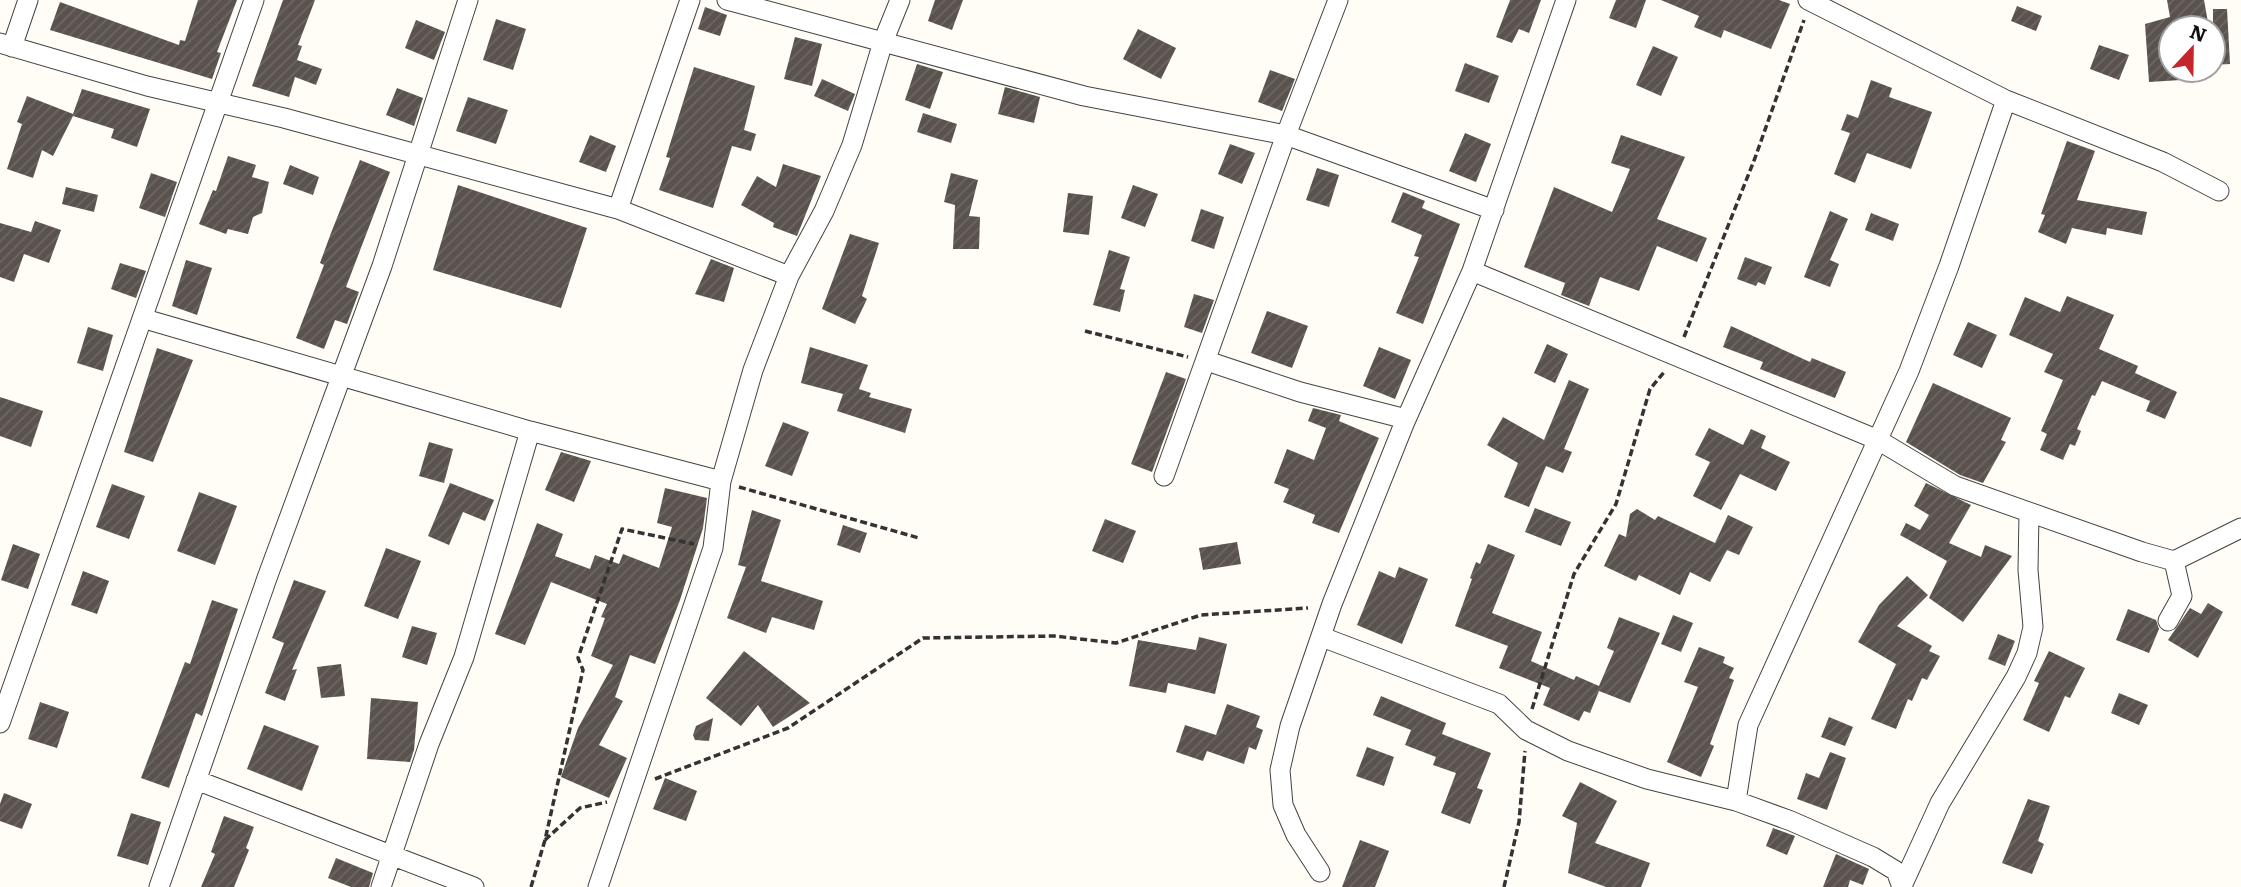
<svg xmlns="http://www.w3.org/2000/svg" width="2241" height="887" font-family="Literata,serif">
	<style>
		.building { fill: url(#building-hatch) }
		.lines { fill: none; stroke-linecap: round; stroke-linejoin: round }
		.street-casing { stroke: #444; stroke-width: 21 }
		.path { stroke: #333; stroke-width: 3.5; stroke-dasharray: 7 3.5; stroke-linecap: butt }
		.street { stroke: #fff; stroke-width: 19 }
	</style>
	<defs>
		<pattern id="building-hatch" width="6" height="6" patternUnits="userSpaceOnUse" patternTransform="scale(1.75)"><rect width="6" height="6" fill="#5a524d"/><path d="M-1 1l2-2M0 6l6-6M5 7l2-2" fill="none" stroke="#6d6662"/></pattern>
	</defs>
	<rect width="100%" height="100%" fill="#fffdf5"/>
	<path class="building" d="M198 0H237L217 52 221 53 212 79 50 30 60 2 179 45 180 40 185 41Z
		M283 0H315L298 45 302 46 297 60 322 69 316 85 295 77 289 97 252 86Z
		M935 0H963L952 30 928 21Z
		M1510 0H1541L1529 33 1519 29 1512 43 1496 37Z
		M1616 0H1646L1636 28 1609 18Z
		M1661 0H1779L1790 4 1771 49 1724 30 1721 38 1694 27 1699 16Z
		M2167 0H2204L2209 28H2172L2171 21V70L2197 79 2149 82 2145 24 2170 17Z
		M2017 6 2042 16 2036 31 2011 21Z
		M705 7 727 15 720 36 698 29Z
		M2213 9H2227L2230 64 2213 65Z
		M496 19 526 29 513 70 483 60Z
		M416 20 445 32 434 60 405 48Z
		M1138 29 1176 48 1161 79 1123 59Z
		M795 37 822 44 812 86 784 79Z
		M2099 45 2129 55 2119 80 2090 69Z
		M1653 46 1678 57 1661 96 1636 85Z
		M1465 63 1499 76 1489 103 1455 91Z
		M917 64 943 72 930 109 905 100Z
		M694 67 755 86 744 130 756 134 751 151 732 146 713 208 659 190 670 158 666 157Z
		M1270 70 1295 79 1282 111 1258 102Z
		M822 79 855 94 848 111 814 96Z
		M1871 80 1892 88 1889 97 1932 112 1911 169 1867 153 1855 183 1834 174 1850 133 1841 130 1847 114 1858 118Z
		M1005 87 1040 97 1034 123 998 114Z
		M397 88 423 98 414 126 386 115Z
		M82 89 150 109 137 147 111 138 114 129 73 116 53 156 42 150 33 178 7 169 22 124 17 122 27 96 73 114Z
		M468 97 508 110 496 144 456 131Z
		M923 113 957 124 951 143 917 132Z
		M1465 133 1491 144 1476 182 1449 171Z
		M590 135 616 146 606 172 579 162Z
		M1621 135 1685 157 1657 219 1707 238 1697 262 1657 246 1639 291 1600 277 1589 306 1561 295 1565 283 1524 267 1554 187 1612 212 1630 169 1611 163Z
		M2067 141 2095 151 2077 200 2147 212 2142 235 2107 228 2106 235 2072 228 2066 244 2038 232 2045 215 2041 214Z
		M1230 144 1255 153 1242 184 1218 174Z
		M228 156 256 165 252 177 269 182 262 213 253 217 248 234 228 229 226 234 199 224 213 190 216 191Z
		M360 160 390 172 346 287 359 292 347 324 335 320 324 349 296 338 324 265 320 263 331 233Z
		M783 164 821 176 797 236 773 227 774 223 741 205 757 176 776 187Z
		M290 165 319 177 313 195 283 184Z
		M1317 168 1339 175 1329 207 1306 200Z
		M151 173 177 182 165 217 139 208Z
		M951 173 978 180 969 216 980 217 979 249H953L955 205 944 202Z
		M458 185 587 228 561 308 433 270Z
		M1133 185 1158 194 1145 227 1121 218Z
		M66 187 98 195 94 212 62 204Z
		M1403 192 1425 201 1422 208 1460 224 1423 324 1396 313 1419 257 1414 256 1422 235 1391 222Z
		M1068 193 1093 196 1089 235 1063 232Z
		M1201 209 1224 217 1214 249 1191 241Z
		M1830 211 1848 219 1830 260 1839 264 1830 287 1804 277Z
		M1871 213 1899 224 1893 241 1865 230Z
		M35 221 61 230 49 263 24 254 14 282 0 277V223L31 232Z
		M850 234 879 243 862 296 867 299 855 324 822 309Z
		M1109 250 1130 257 1120 289 1125 290 1120 312 1093 305Z
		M1745 257 1772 267 1765 285 1758 282 1756 286 1737 279Z
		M711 259 734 268 724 302 695 294Z
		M186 260 212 268 197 315 172 306Z
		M120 263 146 271 136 298 111 289Z
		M1194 294 1214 300 1202 333 1184 327Z
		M2067 296 2114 315 2099 349 2138 366 2135 373 2177 392 2165 419 2146 411 2150 401 2102 381 2095 396 2092 395 2077 429 2081 431 2075 446 2070 444 2063 460 2040 450 2047 434 2041 431 2063 380 2044 372 2053 354 2009 335 2025 297 2060 312Z
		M1267 311 1308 326 1292 368 1251 353Z
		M1968 322 1997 335 1982 368 1953 355Z
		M1731 326 1810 362 1812 358 1846 372 1835 398 1760 369 1763 362 1723 347Z
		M88 327 113 335 103 371 77 363Z
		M1547 344 1568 354 1555 383 1534 373Z
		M810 347 868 365 859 389 871 393 869 397 912 409 905 433 837 411 843 394 801 383Z
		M1379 347 1411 360 1395 399 1363 386Z
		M157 348 193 360 153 462 124 452Z
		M1166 372 1186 379 1152 472 1131 464Z
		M1569 380 1589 389 1564 449 1572 452 1563 473 1546 466 1529 507 1504 497 1518 463 1487 445 1503 417 1544 440Z
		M1933 383 2011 418 2001 440 2006 442 1983 483 1960 475 1906 442Z
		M0 397 43 411 31 447 0 436Z
		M1313 408 1341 415 1339 421 1379 438 1339 533 1312 523 1315 515 1283 502 1289 489 1274 483 1287 449 1314 460 1326 428 1308 421Z
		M783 422 809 432 792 476 765 466Z
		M1709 428 1743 445 1751 429 1766 436 1761 448 1790 462 1776 491 1740 474 1721 510 1693 496 1710 462 1695 455Z
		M429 442 453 449 444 483 419 476Z
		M561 452 591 461 574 502 545 490Z
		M450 483 494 500 485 521 463 512 449 545 428 536Z
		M1926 483 1971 505 1949 543 1981 557 1985 545 2012 556 1963 622 1929 598 1947 561 1900 535 1906 523 1920 530 1929 515 1914 506Z
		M112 484 145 496 129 539 96 527Z
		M665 488 707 498 703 528 680 600 655 664 630 655 615 697 623 701 599 745 627 758 609 798 561 777 578 728 613 665 591 656 605 618 601 617 607 604 551 582 525 645 495 634 537 523 563 534 555 556 590 569 595 555 619 564 623 554 659 568 672 527 657 523Z
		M199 492 237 506 215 565 177 551Z
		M1535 508 1571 522 1561 546 1525 532Z
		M1637 509 1655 520 1658 516 1715 543 1728 515 1753 527 1739 555 1727 550 1710 582 1690 572 1680 595 1639 575 1636 581 1604 566 1619 534 1626 537 1630 514Z
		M752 510 781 520 761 581 823 601 814 630 772 617 766 633 727 618 746 567 738 565Z
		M1105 519 1136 531 1123 563 1092 551Z
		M843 525 867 533 860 553 837 545Z
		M1237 542 1241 564 1203 570 1199 548Z
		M13 544 40 554 28 589 1 580Z
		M1488 544 1515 555 1492 613 1542 632 1531 661 1574 680 1576 676 1599 686 1614 651 1607 648 1619 617 1660 633 1630 703 1599 691 1590 713 1584 711 1579 721 1543 705 1550 688 1499 668 1508 646 1455 626 1472 579 1470 578 1476 562 1480 564Z
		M386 548 421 561 398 619 364 606Z
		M1399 567 1428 579 1402 644 1357 625 1379 571 1395 578Z
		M83 571 109 581 97 614 71 605Z
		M1907 576 1928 595 1897 626 1932 646 1929 651 1940 656 1927 680 1922 678 1912 701 1908 699 1896 729 1871 719 1896 664 1858 642 1879 605Z
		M294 580 326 591 292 670 297 669 285 701 265 693 284 643 272 638Z
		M212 600 238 609 202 716 196 713 169 788 141 778 185 662 190 664Z
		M2208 603 2223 612 2198 658 2168 640 2190 608 2201 614Z
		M2128 609 2156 620 2159 629 2149 653 2116 640Z
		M1673 615 1693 623 1681 652 1661 644Z
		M412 626 437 633 427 665 402 657Z
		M1998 634 2015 641 2005 666 1988 659Z
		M1199 637 1227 644 1215 694 1168 683 1166 693 1129 686 1138 640 1196 650Z
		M1699 647 1725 657 1723 663 1734 668 1729 678 1734 680 1710 744 1714 746 1701 777 1667 762 1698 687 1684 682Z
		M744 651 810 703 773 727 758 705 741 726 706 698Z
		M2049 651 2085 668 2070 698 2065 696 2049 732 2023 720 2039 683 2034 681Z
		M341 664 345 696 321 698 317 667Z
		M2119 693 2148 705 2139 725 2111 713Z
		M1381 696 1446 723 1442 734 1491 753 1477 788 1483 790 1470 824 1441 813 1456 773 1433 765 1436 757 1405 745 1411 730 1373 715Z
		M371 698 418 702 414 750 410 762 367 759Z
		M40 702 69 712 57 748 28 739Z
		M1227 704 1260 716 1256 727 1263 730 1256 750 1249 747 1244 764 1207 751 1203 761 1176 752 1185 725 1216 735Z
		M1829 717 1853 727 1845 746 1821 737Z
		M713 718 709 741 695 740 693 735 696 726Z
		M264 725 319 746 302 791 247 769Z
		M1367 747 1394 757 1384 786 1356 776Z
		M1830 752 1846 758 1827 810 1797 799 1806 773 1819 778Z
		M665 778 697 791 686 821 653 809Z
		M1580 782 1617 801 1595 843 1650 863 1641 887H1606L1568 873 1577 823 1562 816Z
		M4 793 32 804 22 829 0 821V804Z
		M2028 799 2050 806 2038 841 2044 844 2032 874 2002 863Z
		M131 813 161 822 148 865 117 856Z
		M224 816 254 827 246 848 249 850 234 887H201L215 854 211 852Z
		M1773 828 1795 836 1787 855 1766 846Z
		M1360 840 1389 851 1375 887H1342Z
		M1836 854 1869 869 1863 885 1850 880 1848 887H1823Z
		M336 858 373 873 369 887H351L328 878Z"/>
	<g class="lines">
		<defs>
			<path id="street" d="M727 0 1084 96 1286 135 1494 210
				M1808 0 2006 100 2163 162 2219 191
				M0 43 147 86 284 118 618 209 789 276
				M12 47 28 0
				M618 209 690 0
				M1472 271 1878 440 1955 486 2142 552 2174 561 2241 528
				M145 319 530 431 721 481
				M1207 361 1300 392 1406 419
				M1164 476 1286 135 1338 0
				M2168 621 2182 596 2174 561
				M1322 637 1499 704 1526 730 1568 751 1647 779 1736 801 1791 821 1873 857 1896 871 1902 887
				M0 723 254 0
				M196 780 474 887
				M1736 801 1748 725 1909 371 1949 266 2006 100
				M1320 872 1296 835 1283 805 1280 770 1290 726 1332 604 1404 424 1472 271 1566 0
				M1902 886 1940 803 2016 677 2027 653 2033 627 2028 570 2029 513
				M159 887 267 578 382 266 468 0
				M381 887 429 744 464 657 530 431
				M598 887 713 548 721 481 753 370 789 276 824 211 852 145 883 42 900 0"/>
		</defs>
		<use href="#street" class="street-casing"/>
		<path class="path" d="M1085 331 1188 357
			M1684 337 1755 158 1804 20
			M739 487 919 538
			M1532 709 1574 574 1616 504 1650 389 1665 371
			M655 779 788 728 923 638 1054 636 1116 643 1201 615 1308 608
			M545 840 580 808 607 802
			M531 887 545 840 583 670 578 658 622 529 694 544
			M1504 887 1519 822 1525 751"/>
		<use href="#street" class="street"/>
	</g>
	<g transform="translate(2192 49) rotate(22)"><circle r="33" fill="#ffffff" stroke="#a0a0a0" stroke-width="2"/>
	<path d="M0-5L12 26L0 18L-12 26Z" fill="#c4262e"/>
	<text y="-10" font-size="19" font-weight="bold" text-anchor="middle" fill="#111111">N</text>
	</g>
</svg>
